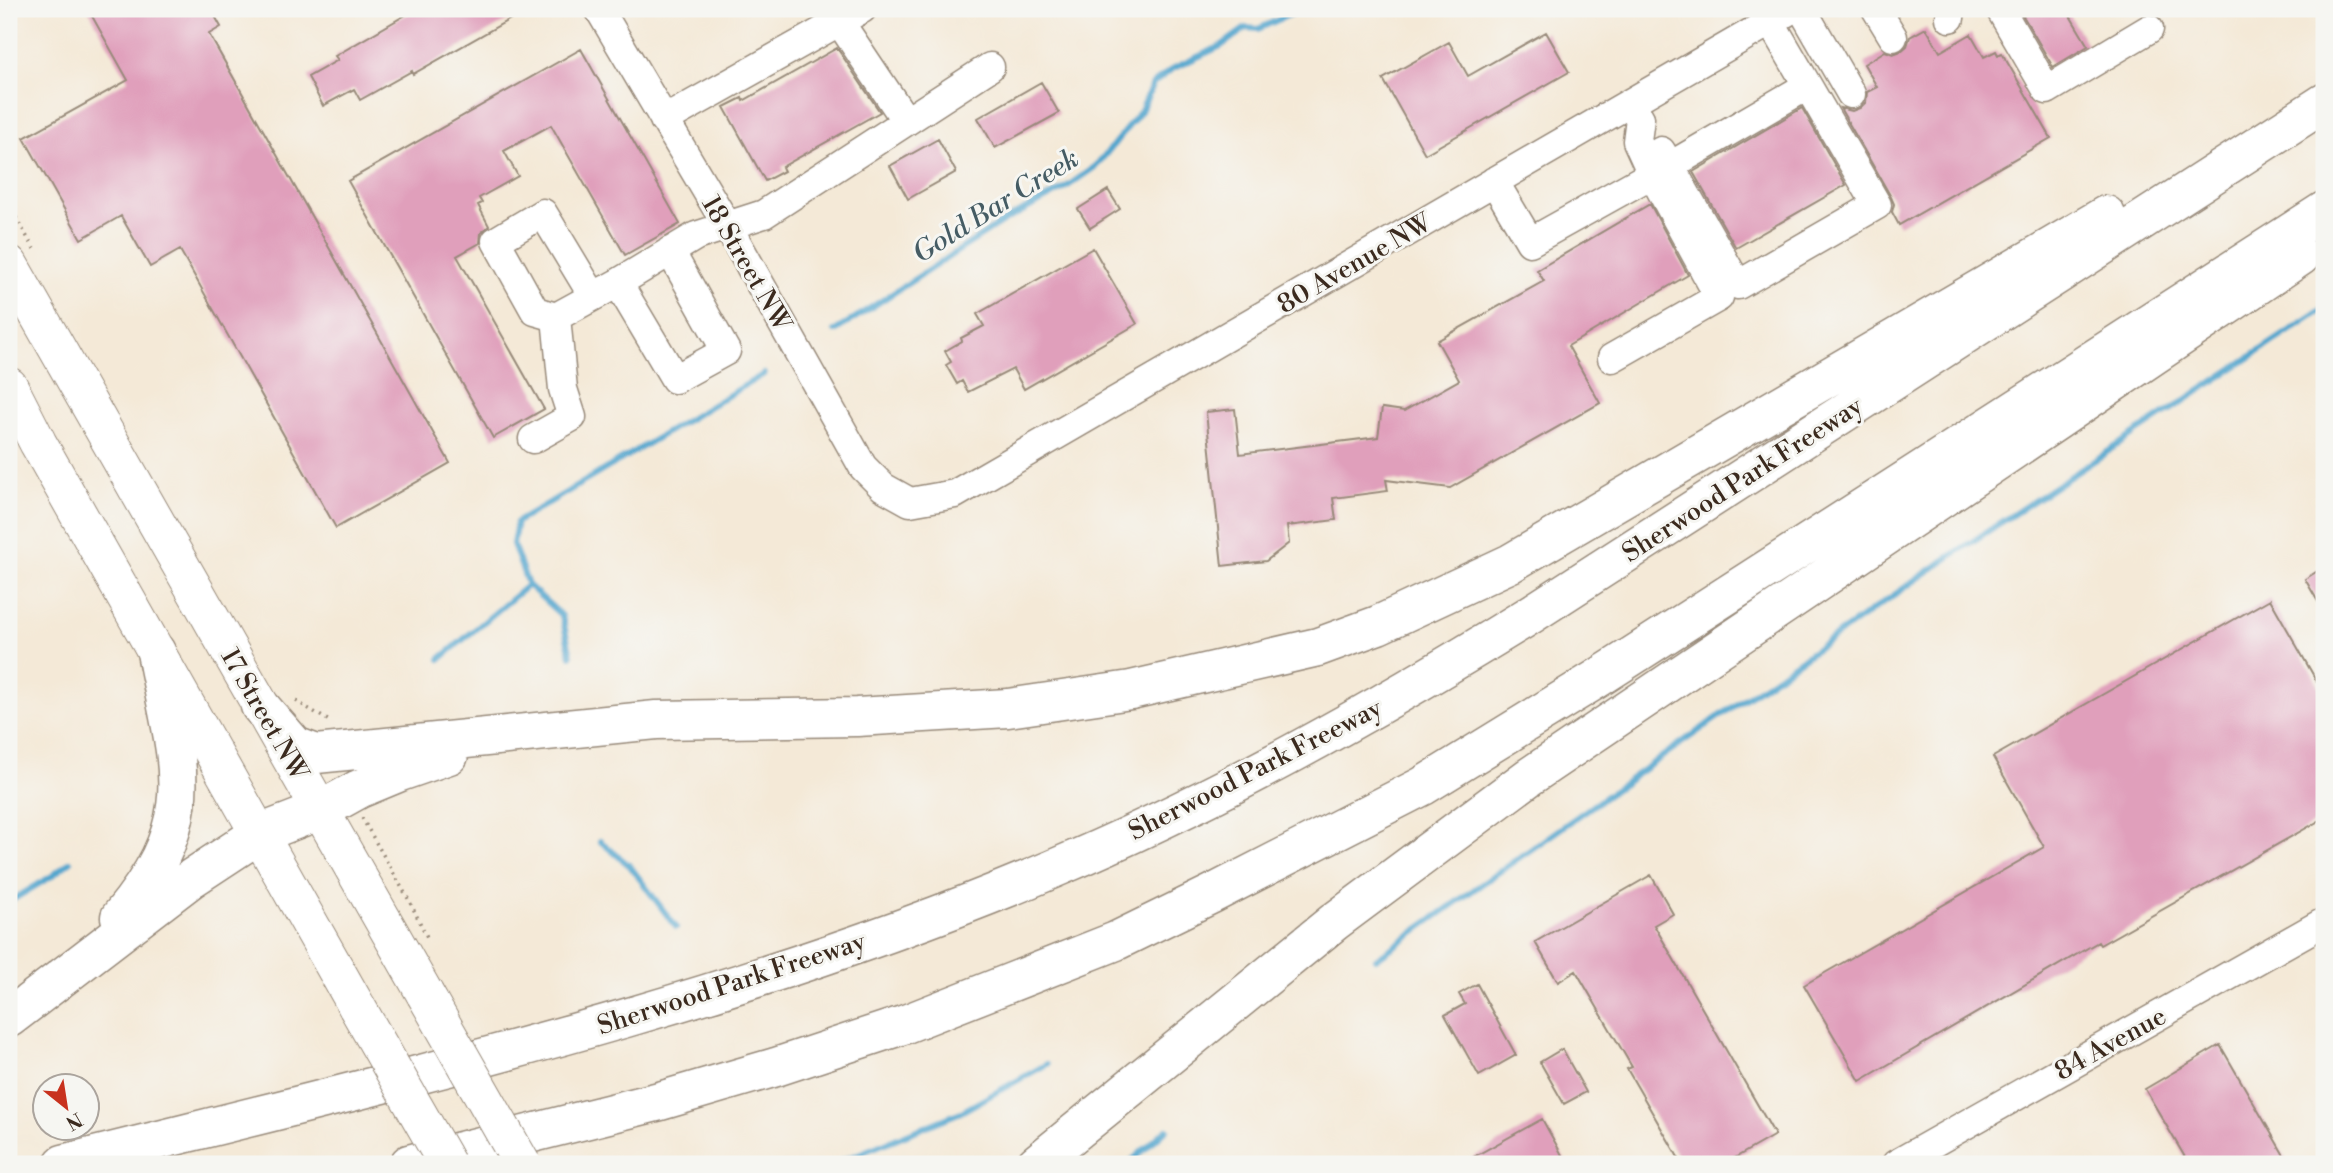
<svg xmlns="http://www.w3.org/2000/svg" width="2333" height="1173" font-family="'Libre Bodoni',serif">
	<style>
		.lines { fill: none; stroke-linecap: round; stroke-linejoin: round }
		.stream { stroke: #53a6ce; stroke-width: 6 }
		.building { fill: #e09fbb }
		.minor-casing { stroke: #988a7a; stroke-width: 31 }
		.major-casing { stroke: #988a7a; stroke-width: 39 }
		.highway-casing { stroke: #988a7a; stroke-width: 41 }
		.path { stroke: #988a7a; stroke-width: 3.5; stroke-dasharray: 2 5; stroke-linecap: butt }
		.minor { stroke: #fff; stroke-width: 28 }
		.major { stroke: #fff; stroke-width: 37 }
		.highway { stroke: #fff; stroke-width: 38 }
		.major-bridge-casing { stroke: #988a7a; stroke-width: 39; stroke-linecap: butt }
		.major-bridge { stroke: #fff; stroke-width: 37 }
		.labels { text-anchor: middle; stroke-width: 6; stroke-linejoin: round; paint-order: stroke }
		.street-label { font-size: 26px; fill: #3b2a1e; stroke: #f6f6f2 }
		.water-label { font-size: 28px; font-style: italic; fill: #455c64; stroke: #f6f6f2 }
	</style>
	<rect width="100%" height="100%" fill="#f6f6f2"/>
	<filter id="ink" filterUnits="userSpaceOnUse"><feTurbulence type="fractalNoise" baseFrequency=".0143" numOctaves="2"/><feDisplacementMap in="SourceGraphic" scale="14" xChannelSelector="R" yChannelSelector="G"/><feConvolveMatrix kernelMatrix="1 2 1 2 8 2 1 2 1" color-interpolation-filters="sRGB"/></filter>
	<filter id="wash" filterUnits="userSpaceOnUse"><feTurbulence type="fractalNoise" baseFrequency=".00686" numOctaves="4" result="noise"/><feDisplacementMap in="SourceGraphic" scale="28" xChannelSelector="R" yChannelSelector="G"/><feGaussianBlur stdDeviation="1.57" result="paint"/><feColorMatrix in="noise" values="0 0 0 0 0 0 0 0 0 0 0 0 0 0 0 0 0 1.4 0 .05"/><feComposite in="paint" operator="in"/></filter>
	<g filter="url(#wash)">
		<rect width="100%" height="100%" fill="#f4e9d7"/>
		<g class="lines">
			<path class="stream" d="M835 331 1004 221 1065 188 1096 166 1141 111 1153 84 1172 69 1221 46 1246 28 1258 29 1293 13 1296 9
				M528 585 562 616 571 656
				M440 659 528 585 513 544 517 522 764 374
				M600 841 630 866 676 927
				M9 902 52 876 70 862
				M1376 959 1694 734 1943 561 2324 308
				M834 1164 961 1112 1047 1064
				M1128 1164 1167 1129"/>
		</g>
		<g id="blocks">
			<path class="building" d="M88 9H211L221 27 209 34 450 463 336 528 180 250 150 267 121 216 81 239 24 138 128 80Z
				M416 9H528L413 74 412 71 360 100 354 89 323 106 308 77 338 60 335 56Z
				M2019 9H2066L2088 46 2053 67Z
				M1926 28 1940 52 1971 34 1984 57 1996 51 1998 55 2002 53 2051 138 1899 225 1892 212 1894 204 1891 197 1840 108 1852 111 1860 108 1866 102 1867 92 1877 87 1864 64 1885 51 1893 54 1901 51 1907 46 1910 37Z
				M1546 32 1569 72 1425 154 1383 79 1449 42 1468 76Z
				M837 48 880 112 782 167 784 171 765 181 724 107 742 98 743 101Z
				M581 49 680 224 625 255 551 125 504 151 518 176 479 198 482 203 478 205 489 226 481 233 480 243 457 256 544 409 493 438 348 181Z
				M1041 82 1059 113 995 148 978 118Z
				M1802 108 1846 185 1736 248 1693 172Z
				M938 139 956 172 908 199 890 166Z
				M1108 190 1120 209 1090 228 1078 209Z
				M1650 204 1688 275 1568 346 1600 403 1450 488 1386 480 1388 491 1333 498 1336 520 1287 526 1289 543 1266 561 1222 566 1206 412 1235 409 1240 454 1378 437 1382 408 1404 411 1459 380 1437 341 1544 281 1537 270Z
				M1093 248 1137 324 1024 389 1013 369 968 392 962 381 957 384 946 365 951 362 945 351 962 341 961 338 984 326 977 314Z
				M2324 567V612L2305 579Z
				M2270 599 2324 694V818L2100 945 2098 942 1860 1081 1804 985 2044 847 1993 757Z
				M1651 875 1673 914 1654 925 1775 1135 1724 1164H1682L1627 1069 1632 1067 1576 971 1558 982 1535 942Z
				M1477 984 1516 1055 1479 1076 1445 1015 1465 1004 1459 994Z
				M2220 1045 2289 1164H2189L2145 1089Z
				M1562 1049 1586 1092 1564 1104 1540 1062Z
				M1542 1119 1567 1164H1461Z"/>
		</g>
	</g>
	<g filter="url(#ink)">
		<use href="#blocks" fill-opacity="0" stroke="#988a7a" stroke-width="2"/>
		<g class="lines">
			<defs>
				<path id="minor" d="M599 9 728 227 863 467 883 487 910 502 955 494 1792 9
					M829 9 839 21 906 121
					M1802 9 1851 94
					M1876 9 1893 37
					M2000 9 2047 90 2149 29
					M1950 18 1951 9
					M664 120 862 9
					M1661 151 1670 166 1807 86
					M1670 166 1738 285 1877 205 1770 21
					M1494 181 1530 242 1652 174 1637 141 1640 118
					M670 251 726 351 675 379 618 283 696 236 764 214 990 67
					M593 296 543 213 496 241 535 311 556 317 618 283
					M1612 358 1719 297 1652 174
					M533 439 572 417 563 389 556 317
					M1896 1164 2324 922"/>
				<path id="major" d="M9 264 425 994
					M9 386 38 443 357 1007"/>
				<path id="highway" d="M260 706 295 746 316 754 656 720 857 717 1008 708 1131 690 1318 647 1378 625 1511 563 2106 215
					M120 917C203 817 178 768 156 652
					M9 1018 192 878 259 834 321 810 359 789 400 772 449 755
					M63 1164C397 1080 735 1004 1053 869 1218 799 1375 711 1527 617L2324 103
					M409 1164 660 1101 776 1067 903 1025 1116 941 1212 894 1423 786 1595 680 2324 211
					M1036 1164 1334 922 1529 777 2301 256"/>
			</defs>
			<use href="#minor" class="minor-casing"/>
			<use href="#major" class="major-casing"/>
			<use href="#highway" class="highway-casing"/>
			<path class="path" d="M9 205 34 249
				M296 701 331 722
				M362 818 410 902 427 937"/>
			<use href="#minor" class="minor"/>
			<use href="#major" class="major"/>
			<use href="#highway" class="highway"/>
			<defs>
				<path id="major-bridge" d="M425 994 522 1164
					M357 1007 447 1164"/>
			</defs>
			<use href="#major-bridge" class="major-bridge-casing"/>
			<use href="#major-bridge" class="major-bridge"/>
		</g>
	</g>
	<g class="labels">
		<g class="street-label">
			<text transform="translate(747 263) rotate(60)" y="9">18 Street NW</text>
			<text transform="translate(1354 263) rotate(-30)" y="9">80 Avenue NW</text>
			<text transform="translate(1742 479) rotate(-33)" y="9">Sherwood Park Freeway</text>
			<text transform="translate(265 714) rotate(60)" y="9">17 Street NW</text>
			<text transform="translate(1255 769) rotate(-27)" y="9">Sherwood Park Freeway</text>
			<text transform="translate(731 983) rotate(-18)" y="9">Sherwood Park Freeway</text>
			<text transform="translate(2110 1043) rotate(-29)" y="9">84 Avenue</text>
		</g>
		<g class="water-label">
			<text transform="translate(995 205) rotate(-32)" y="10">Gold Bar Creek</text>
		</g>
	</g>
	<rect width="2333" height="1173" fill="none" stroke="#f6f6f2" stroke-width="35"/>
	<g transform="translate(66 1107) rotate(150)"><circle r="33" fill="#f6f6f2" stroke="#aba49d" stroke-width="2"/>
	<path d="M0-5L12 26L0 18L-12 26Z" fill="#c8321e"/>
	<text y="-10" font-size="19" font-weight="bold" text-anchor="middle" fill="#3b2a1e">N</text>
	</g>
</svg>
